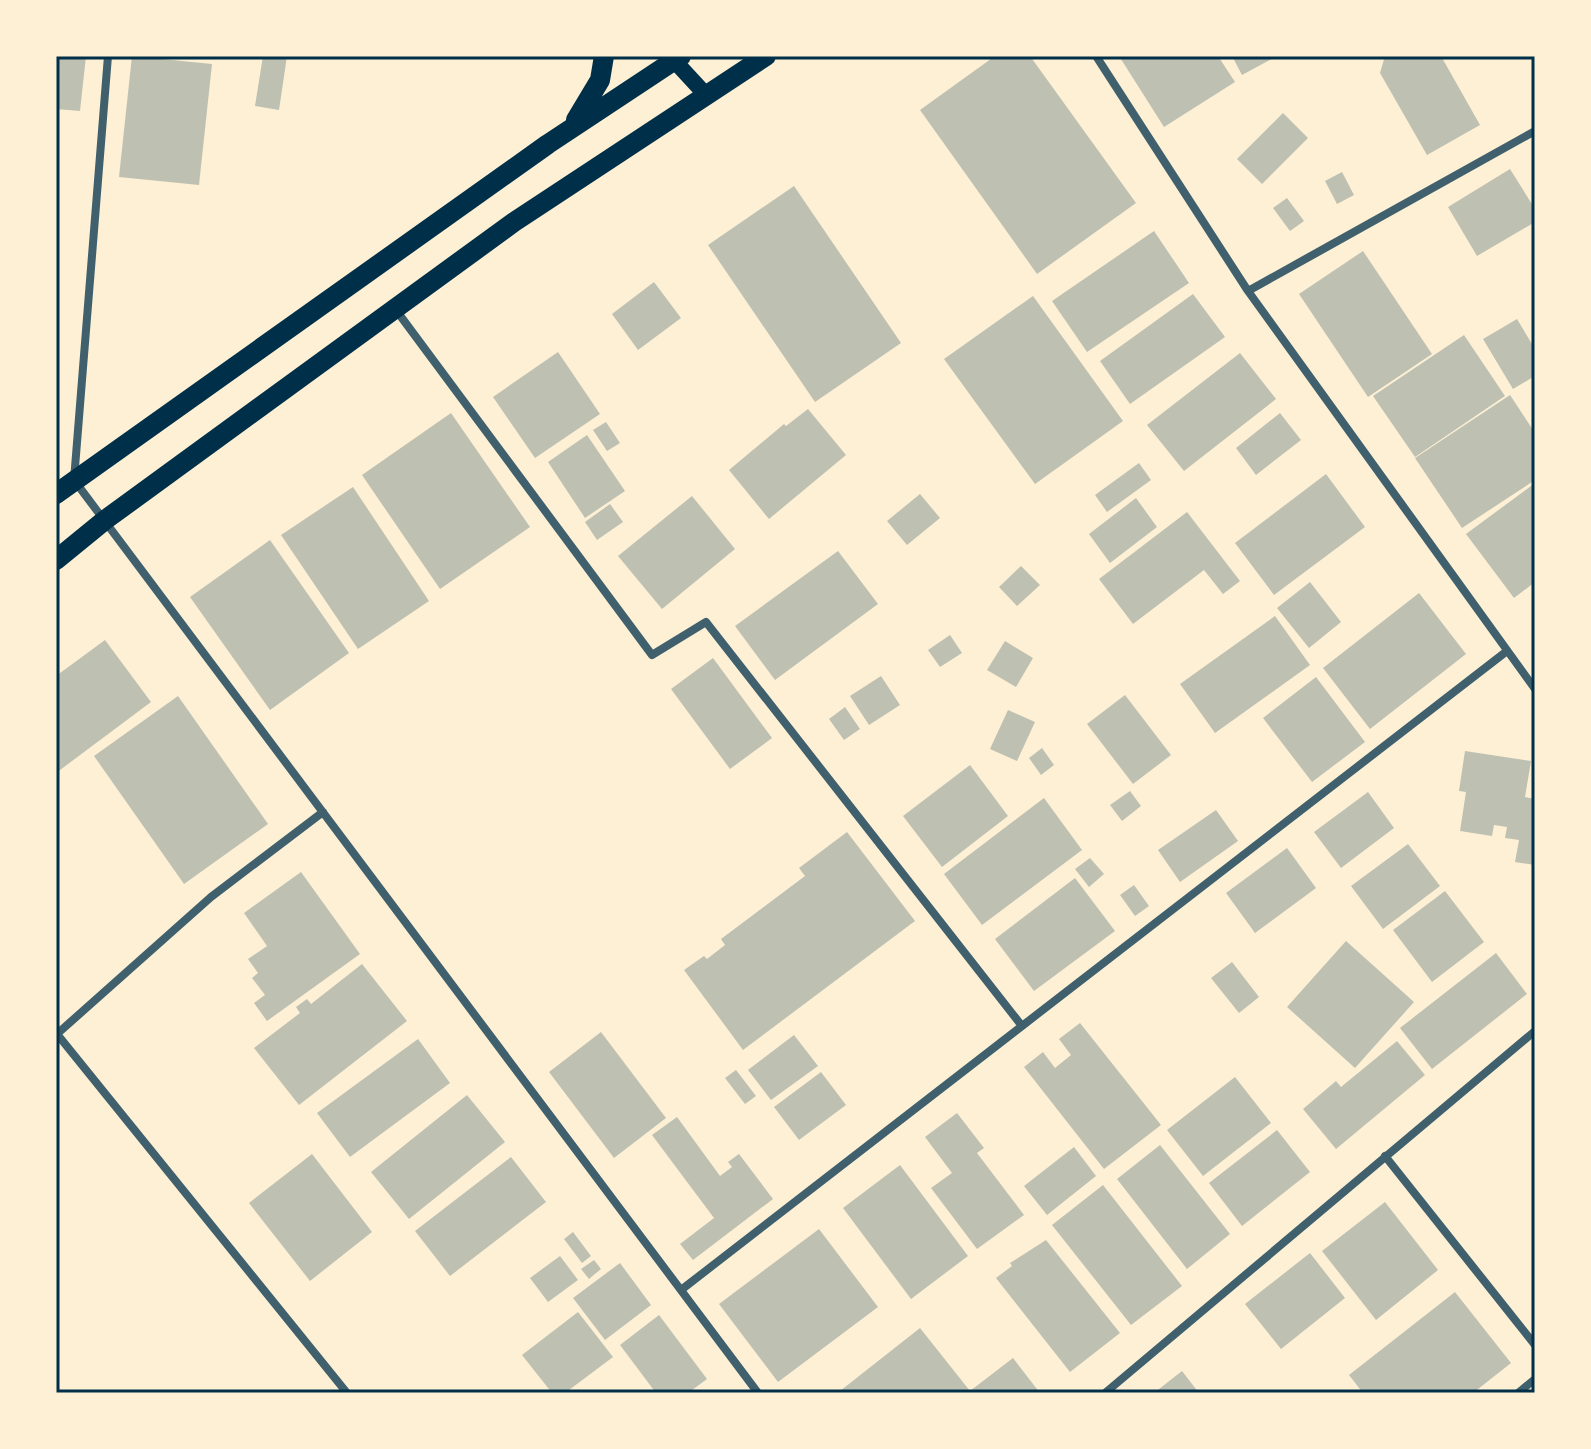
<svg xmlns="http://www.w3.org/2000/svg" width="1591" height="1449" font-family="'Space Grotesk',sans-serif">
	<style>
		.building { fill: #bec0b2 }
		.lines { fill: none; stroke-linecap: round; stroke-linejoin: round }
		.minor { stroke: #3f606c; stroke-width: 8 }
		.secondary { stroke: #003049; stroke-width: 16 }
		.primary { stroke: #003049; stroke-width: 20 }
		.neatline { fill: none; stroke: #003049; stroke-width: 3 }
	</style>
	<rect width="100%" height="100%" fill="#fdf0d5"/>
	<path class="building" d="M56 56H86L80 111 56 109Z
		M132 56 212 64 199 185 119 177Z
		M263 56H287L279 110 255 106Z
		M995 56H1030L1136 203 1037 274 920 110Z
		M1119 56H1218L1235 82 1164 127Z
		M1232 56H1277L1242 75Z
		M1385 56H1441L1480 125 1427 155 1380 73Z
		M1283 113 1308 138 1262 184 1237 159Z
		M1510 169 1535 209V222L1477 256 1448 207Z
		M1342 172 1354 195 1337 204 1325 181Z
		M794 186 901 343 815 402 708 245Z
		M1287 198 1304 221 1290 231 1273 208Z
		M1154 231 1189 283 1087 352 1052 301Z
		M1363 251 1432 354 1368 397 1299 294Z
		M654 282 681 318 638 350 612 314Z
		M1193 294 1225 337 1130 404 1100 361Z
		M1033 296 1123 421 1035 484 944 359Z
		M1517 319 1535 349V376L1513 389 1483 339Z
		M1464 335 1505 396 1415 457 1373 396Z
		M558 352 600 414 535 458 493 397Z
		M1240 353 1276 399 1184 471 1147 425Z
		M1510 395 1535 433V480L1462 528 1415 458Z
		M808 409 846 455 769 519 729 470 784 424 786 426Z
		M451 413 530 527 440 589 362 475Z
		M1280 413 1301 440 1256 475 1236 448Z
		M606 422 620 443 607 451 593 430Z
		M587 435 625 491 585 518 548 462Z
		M1139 463 1151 480 1107 512 1095 495Z
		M1326 474 1365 527 1274 595 1235 543Z
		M1535 483V582L1514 598 1466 534Z
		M353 487 429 601 358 649 281 535Z
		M920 494 940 518 907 545 887 521Z
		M692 496 735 549 662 609 618 556Z
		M1136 498 1157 527 1110 563 1089 534Z
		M610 504 623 522 597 540 585 522Z
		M1187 512 1240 581 1223 594 1204 570 1133 624 1099 579Z
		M270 540 349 653 270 710 190 597Z
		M838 551 878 604 775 680 735 626Z
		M1021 566 1040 585 1017 606 999 587Z
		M1310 582 1341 622 1309 648 1277 608Z
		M1419 593 1466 654 1370 729 1323 668Z
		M1275 616 1310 665 1215 733 1180 684Z
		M950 635 962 653 940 667 928 650Z
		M105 640 151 702 56 773V676Z
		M1005 641 1033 658 1016 687 987 670Z
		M713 658 772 738 730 769 671 689Z
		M881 676 900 705 869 725 850 696Z
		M1316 677 1365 742 1312 782 1263 718Z
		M1125 695 1171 755 1133 784 1087 724Z
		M178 696 268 824 184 884 94 756Z
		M845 707 860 729 844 740 829 719Z
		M1008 710 1035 722 1017 761 990 749Z
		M1042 748 1054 765 1041 775 1029 758Z
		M1465 751 1531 761 1525 797 1535 799V865L1515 862 1519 840 1505 838 1507 827 1494 825 1492 836 1460 831 1466 792 1459 791Z
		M970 765 1008 816 942 867 903 816Z
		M1130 791 1141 806 1122 821 1110 805Z
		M1368 792 1394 828 1341 868 1314 832Z
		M1044 798 1082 850 982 925 944 874Z
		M1216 810 1238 841 1180 882 1158 850Z
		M847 832 915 921 743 1050 684 970 704 956 707 959 725 945 721 939 805 876 799 868Z
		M1408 844 1440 886 1383 929 1351 886Z
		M1287 848 1316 888 1255 933 1226 893Z
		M1090 858 1104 874 1089 887 1075 869Z
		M301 872 360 954 267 1021 254 1003 265 995 252 978 258 973 248 959 267 946 244 913Z
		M1075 878 1115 931 1034 991 995 939Z
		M1134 885 1149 906 1135 916 1120 895Z
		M1445 891 1484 942 1432 982 1393 930Z
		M1346 941 1414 1002 1355 1068 1287 1007Z
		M1496 953 1527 994 1432 1069 1400 1028Z
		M1232 962 1259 997 1239 1013 1211 978Z
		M362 964 407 1021 299 1105 254 1048 300 1013 296 1007 307 999 311 1004Z
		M1080 1023 1161 1125 1104 1169 1024 1067 1043 1052 1055 1068 1071 1055 1059 1039Z
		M601 1032 666 1118 614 1158 549 1072Z
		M794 1035 818 1066 771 1100 748 1070Z
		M418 1039 450 1083 350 1157 317 1113Z
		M1397 1041 1425 1075 1336 1149 1303 1109 1336 1081 1341 1087Z
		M736 1070 756 1096 745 1104 725 1078Z
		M821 1072 846 1105 799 1140 774 1107Z
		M1235 1077 1271 1123 1203 1176 1167 1130Z
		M467 1095 505 1142 409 1219 371 1172Z
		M957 1113 984 1148 977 1153 1024 1215 977 1249 931 1188 952 1173 925 1137Z
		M677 1117 720 1176 732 1167 728 1162 739 1154 773 1199 693 1260 680 1244 714 1218 652 1135Z
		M1277 1130 1310 1172 1242 1226 1209 1183Z
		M1160 1145 1230 1234 1187 1269 1117 1179Z
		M1074 1147 1096 1176 1047 1215 1024 1186Z
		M312 1154 372 1232 310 1281 249 1203Z
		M511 1157 546 1202 450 1276 415 1231Z
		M900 1165 968 1256 911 1299 843 1208Z
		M1103 1185 1182 1286 1131 1325 1052 1225Z
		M1385 1202 1438 1270 1376 1320 1322 1251Z
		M819 1229 878 1307 778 1382 719 1304Z
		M573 1232 591 1256 582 1263 564 1239Z
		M1046 1240 1120 1333 1070 1372 996 1278 1012 1266 1010 1263Z
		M1310 1253 1345 1298 1281 1349 1245 1304Z
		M560 1256 578 1280 548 1302 530 1278Z
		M594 1260 601 1269 589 1279 581 1269Z
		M620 1263 651 1305 605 1340 573 1298Z
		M1455 1292 1511 1363 1473 1393H1363L1349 1375Z
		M578 1312 613 1357 565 1393H552L522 1355Z
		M659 1315 707 1379 688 1393H656L620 1345Z
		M920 1328 970 1391 1013 1358 1040 1393H842L840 1391Z
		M1182 1371 1199 1393H1154Z"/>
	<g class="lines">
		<path class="minor" d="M108 56 74 480 758 1393
			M1096 56 1248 291 1535 689
			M1248 291 1535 131
			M396 310 652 655 706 622 1022 1026 1507 651
			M323 812 211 897 57 1034 347 1393
			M1385 1156 1535 1345
			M681 1290 1022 1026
			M1105 1393 1535 1031
			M1518 1393 1535 1379"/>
		<path class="secondary" d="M670 56 706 95"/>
		<path class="primary" d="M576 120 600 80 604 56
			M56 494 548 144 681 56
			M56 560 105 520 514 222 766 56"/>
	</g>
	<rect width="1591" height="1449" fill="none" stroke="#fdf0d5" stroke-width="116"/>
	<rect x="58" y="58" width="1475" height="1333" class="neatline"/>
</svg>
